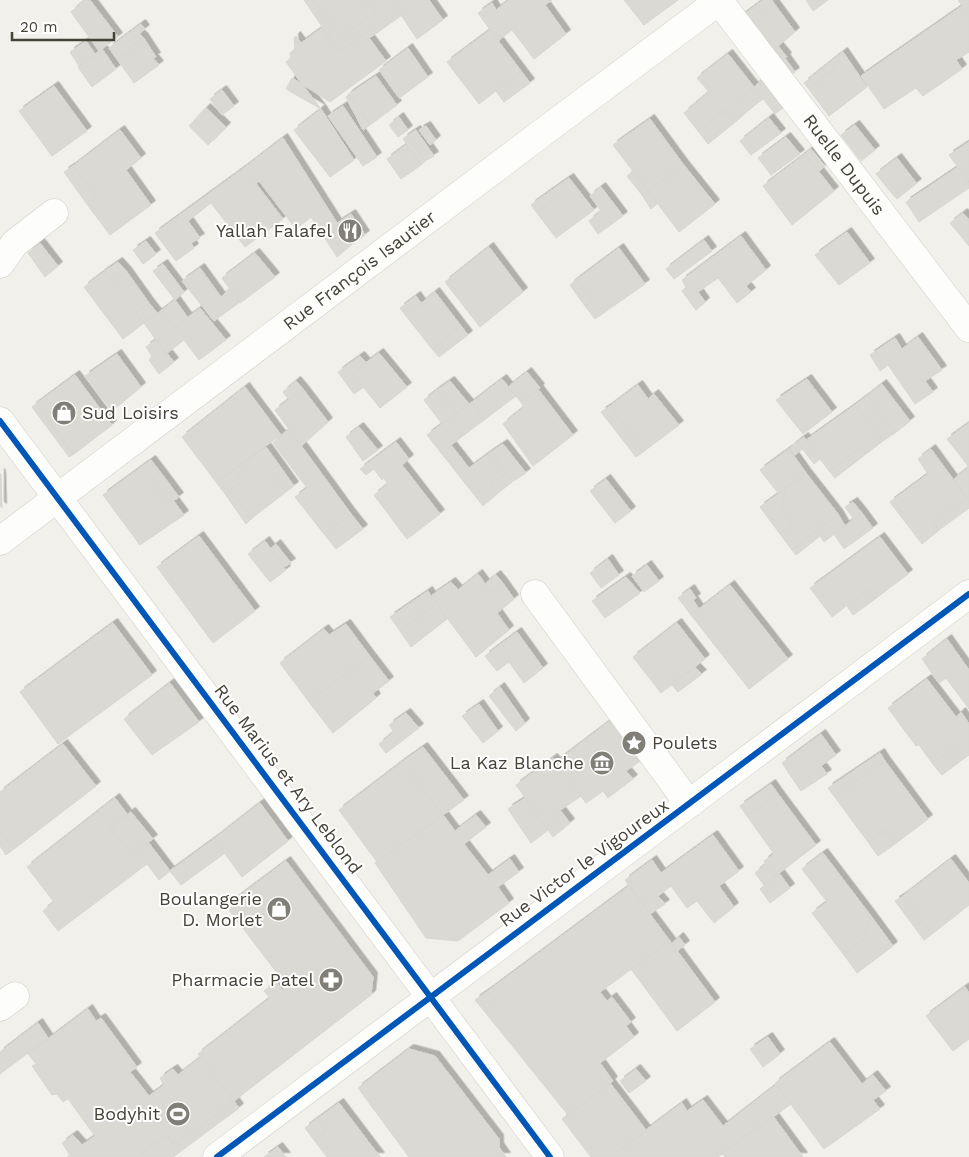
<svg xmlns="http://www.w3.org/2000/svg" width="969" height="1157" font-family="'Work Sans',sans-serif">
	<style>
		.building { fill: #dad9d4; stroke: #d9d7d1; filter: url(#shadow) }
		.lines { fill: none; stroke-linecap: round; stroke-linejoin: round }
		.minor-casing { stroke: #cecdc9; stroke-width: 29 }
		.minor { stroke: #fdfdfc; stroke-width: 28 }
		.cycleway-casing { stroke: #fff; stroke-width: 9 }
		.cycleway { stroke: #0057b8; stroke-width: 6 }
		.labels { text-anchor: middle; stroke-width: 4; stroke-linejoin: round; paint-order: stroke }
		.street-label { font-size: 18px; fill: #454238; stroke: #fff }
		.poi-label { font-size: 18px; fill: #454238; stroke: #fff; text-anchor: end }
	</style>
	<defs>
		<filter id="shadow"><feDropShadow dx="4.5" dy="-4.5" stdDeviation="0" flood-color="#0004"/></filter>
	</defs>
	<rect width="100%" height="100%" fill="#f1f0eb"/>
	<path class="building" d="M85 0H90L118 37 99 51 71 12Z
		M304 0H314L341 38 376 12 367 0H391L402 15 374 35 370 29 339 52Z
		M314 0H367L376 12 341 38Z
		M391 0H429L443 20 417 39Z
		M509 0H552L545 5 566 34 534 59 512 30 498 41 478 13 492 3 496 10Z
		M624 0H678L644 25Z
		M763 0H772L773 2 743 23 739 18Z
		M806 0H828L813 11Z
		M958 0H969V14L962 6Z
		M773 2 795 32 778 46 787 57 785 58 795 72 789 76 743 23Z
		M962 6 969 14V52L956 60 962 69 923 96 916 88 884 109 861 76Z
		M141 24 145 29 139 34 143 37 129 48 131 50 117 59 109 48Z
		M322 28 339 52 370 29 374 35 369 38 386 61 330 102 302 84 286 62 291 58 290 53 295 49 294 38 296 36 301 43Z
		M490 30 521 71 479 104 447 62Z
		M143 37 156 57 153 58 159 65 134 83 117 59 131 50 129 48Z
		M86 41 95 54 79 66 70 52Z
		M408 48 428 77 399 98 379 70Z
		M102 49 116 69 92 87 78 67Z
		M843 52 867 87 829 116 808 88 834 69 829 63Z
		M728 54 754 87 740 97 750 109 734 123 725 110 698 131 684 113 709 92 697 78Z
		M829 63 834 69 808 88 804 83Z
		M521 71 530 83 504 102 496 91Z
		M376 76 397 105 370 125 349 94Z
		M766 77 787 105 775 114 754 87Z
		M292 78 302 84 321 109 286 89Z
		M54 86 87 131 52 156 19 111Z
		M754 87 763 99 750 109 740 97Z
		M222 90 234 106 222 115 210 99Z
		M349 94 370 125 363 130 346 97Z
		M343 106 377 157 363 166 328 116Z
		M206 108 226 127 208 145 189 126Z
		M321 109 354 160 330 177 294 130Z
		M725 110 734 123 708 144 698 131Z
		M399 117 408 130 398 137 389 125Z
		M769 118 781 133 751 155 740 141Z
		M650 119 683 164 648 191 613 145Z
		M855 125 875 150 861 161 841 135Z
		M426 126 436 140 430 145 419 130Z
		M120 130 141 158 126 170 151 205 110 235 86 203 96 196 73 166Z
		M416 130 434 156 425 161 407 136Z
		M407 136 425 161 421 165 403 139Z
		M786 137 800 154 771 175 758 158Z
		M283 138 351 245 337 257 311 217 296 229 259 181 256 184 244 168Z
		M969 142V180L968 181 949 155Z
		M406 145 421 165 401 179 387 159Z
		M811 149 825 166 818 172 805 154Z
		M805 154 834 191 792 225 763 186Z
		M897 158 914 180 894 196 876 174Z
		M683 164 715 204 679 232 648 191Z
		M73 166 96 196 86 203 64 172Z
		M958 167 969 183V188L919 222 906 202Z
		M244 168 283 219 245 247 211 203 188 221 200 238 191 243 194 248 176 261 155 233Z
		M633 171 648 191 642 195 627 176Z
		M569 178 594 210 556 238 537 213 554 200 549 192Z
		M914 180 917 183 897 199 894 196Z
		M601 187 623 216 598 234 589 221 601 211 590 196Z
		M648 191 657 204 651 209 642 195Z
		M549 192 554 200 537 213 531 205Z
		M963 213 969 220V246L950 223Z
		M351 214 365 235 351 245 336 224Z
		M847 232 870 263 839 285 815 255Z
		M741 236 766 270 746 286 751 292 737 303 718 278 698 292 705 302 696 310 682 291 686 287 682 280Z
		M704 240 712 251 674 279 666 269Z
		M146 241 156 254 143 264 133 250Z
		M40 243 58 266 45 277 28 253Z
		M489 247 523 292 480 327 445 282Z
		M619 248 645 284 595 319 585 306 592 301 576 280Z
		M255 253 275 277 240 303 222 278Z
		M118 262 127 272 113 282 105 271Z
		M163 264 184 292 175 300 153 271Z
		M200 268 221 297 230 289 240 302 214 321 182 281Z
		M105 271 113 282 127 272 149 303 136 313 144 323 123 339 84 287Z
		M576 280 592 301 585 306 570 285Z
		M435 292 461 326 432 349 406 316Z
		M416 296 421 303 406 316 400 308Z
		M175 300 188 318 175 327 162 310Z
		M149 303 157 313 144 323 136 313Z
		M200 308 226 340 199 360 184 340 166 354 144 323 162 310 175 327Z
		M461 326 468 335 439 357 432 349Z
		M918 337 942 370 925 381 933 392 915 404 888 365 880 371 870 355 895 338 902 349Z
		M156 340 174 362 159 374 149 360 152 356 146 347Z
		M379 353 407 387 380 408 352 373Z
		M117 354 141 387 112 411 85 376Z
		M360 356 366 363 352 373 364 387 354 394 338 372Z
		M527 372 540 388 521 402 508 387Z
		M75 375 112 425 74 454 36 404Z
		M502 379 516 396 484 420 472 402Z
		M807 379 832 412 803 434 776 400Z
		M296 381 303 389 289 400 283 392Z
		M450 381 469 404 456 414 437 390Z
		M882 384 910 421 895 433 867 396Z
		M638 385 648 399 654 394 679 425 643 452 610 406Z
		M245 387 281 435 216 482 182 437Z
		M303 389 328 422 301 446 275 410Z
		M538 389 573 435 533 466 503 424 524 407 521 402Z
		M437 390 456 414 442 424 424 400Z
		M867 396 895 433 883 441 855 405Z
		M472 402 484 420 451 445 469 468 491 452 506 473 491 485 498 493 483 506 427 435Z
		M36 404 74 454 69 457 32 407Z
		M855 405 883 441 866 454 862 447 829 471 806 440Z
		M610 406 643 452 636 457 601 412Z
		M969 423V467L947 439Z
		M359 427 378 450 363 461 346 437Z
		M289 429 351 514 324 534 295 497 307 488 273 443Z
		M804 437 820 459 814 464 797 442Z
		M396 442 409 459 402 465 440 514 407 539 374 495 388 484 384 478 382 480 374 469 366 475 360 469Z
		M797 442 803 448 795 455 790 448Z
		M503 444 526 473 512 482 491 452Z
		M266 447 279 465 270 471 286 492 252 518 238 499 232 504 225 494 242 481 234 470Z
		M862 447 866 454 835 478 829 471Z
		M789 449 806 473 778 493 760 470Z
		M931 449 966 497 934 522 939 530 922 544 890 502 928 474 918 459Z
		M151 460 161 473 151 481 169 504 173 500 184 515 140 545 103 495Z
		M279 465 294 486 286 492 270 471Z
		M969 467V501L954 479Z
		M234 470 242 481 225 494 216 482Z
		M0 473 1 475 2 508 0 506Z
		M161 473 179 497 169 504 151 481Z
		M506 473 512 482 498 493 491 485Z
		M806 473 838 514 792 550 780 534 792 525 782 512 785 489Z
		M606 479 631 511 615 523 590 491Z
		M785 489 782 512 792 525 780 534 760 507Z
		M966 497 969 501V508L939 530 934 522Z
		M238 499 252 518 246 524 232 504Z
		M853 502 862 513 854 519 845 507Z
		M862 513 873 528 844 549 834 534Z
		M351 514 363 529 336 549 324 534Z
		M838 514 845 526 824 542 820 536 796 555 792 550Z
		M199 536 255 611 213 643 157 567Z
		M880 537 908 574 875 599 867 590 832 617 810 588Z
		M265 541 286 570 270 582 248 554Z
		M276 544 291 563 284 567 270 549Z
		M608 559 619 575 601 588 590 573Z
		M647 565 659 581 644 592 632 576Z
		M478 574 491 592 502 582 514 599 497 613 509 630 476 657 431 596 451 582 458 590Z
		M496 575 502 582 491 592 485 584Z
		M626 577 640 593 605 618 592 601Z
		M730 585 788 659 749 689 691 615Z
		M690 589 696 598 693 600 699 609 691 615 678 598Z
		M867 590 875 599 853 615 847 606Z
		M428 591 431 596 437 603 400 631 390 617Z
		M437 603 447 619 411 647 400 631Z
		M113 623 152 675 58 744 20 692Z
		M677 623 705 659 661 693 633 657Z
		M346 624 369 655 309 702 280 663 324 629 329 635Z
		M517 632 543 668 524 683 509 662 497 671 485 656Z
		M947 639 969 670V709L946 678 939 683 922 659Z
		M369 655 389 681 373 693 376 698 333 733 309 702Z
		M695 667 702 674 678 692 671 684Z
		M927 679 956 717 961 712 969 724V755L962 760 953 748 932 763 919 745 916 746 888 708Z
		M170 683 199 722 152 755 124 719Z
		M500 687 525 723 516 731 489 696Z
		M479 704 498 731 483 743 462 716Z
		M406 713 419 728 386 753 379 744 394 732 389 725Z
		M610 721 640 761 626 771 633 779 608 798 603 791 586 803 556 762Z
		M821 734 836 755 821 766 827 774 801 791 782 763Z
		M63 744 96 786 14 849 0 831V792Z
		M423 747 464 800 443 815 402 762Z
		M953 748 962 760 942 775 932 763Z
		M880 753 885 761 834 796 828 788Z
		M553 758 581 796 555 814 557 817 546 827 516 785Z
		M885 761 928 819 895 844 884 830 868 842 834 796Z
		M402 762 443 815 377 862 339 810Z
		M771 784 778 794 747 816 740 806Z
		M778 794 816 845 786 868 775 876 764 861 774 854 747 816Z
		M115 798 127 814 110 827 132 854 148 842 170 871 159 880 147 864 58 931 43 911 54 902 27 867Z
		M525 798 548 830 531 843 508 809Z
		M260 803 288 841 242 877 214 839Z
		M560 810 570 823 553 837 546 827 557 817 555 814Z
		M131 812 153 839 132 854 110 827Z
		M443 815 455 831 476 815 486 827 464 844 488 875 510 859 519 872 498 887 509 903 458 941 426 938 375 863Z
		M884 830 895 844 878 856 868 842Z
		M0 831 14 849 6 855 0 846Z
		M713 835 739 871 719 886 734 907 714 923 697 901 687 908 671 886 658 896 665 904 650 914 625 880 652 860 661 873Z
		M214 839 225 853 181 885 170 871Z
		M823 853 871 916 864 939 844 955 812 913 827 902 802 869Z
		M951 859 969 883V905L932 934 903 896Z
		M286 861 373 977 371 995 234 1101 198 1054 270 998 264 991 276 981 282 990 287 986 226 906Z
		M766 864 775 876 764 885 755 873Z
		M779 873 790 888 770 903 760 889Z
		M629 886 670 941 600 992 607 1001 612 997 631 1022 626 1026 634 1037 600 1063 613 1081 568 1115 485 1012 496 1003 488 991Z
		M903 896 932 934 924 940 895 901Z
		M871 916 893 946 857 973 844 955 864 939Z
		M679 937 685 945 677 951 672 943Z
		M670 941 715 1002 677 1031 631 969Z
		M965 987 969 993V1039L953 1051 926 1016Z
		M488 991 496 1003 485 1012 475 1000Z
		M88 1009 96 1021 101 1018 137 1067 130 1072 149 1096 164 1085 160 1078 173 1069 178 1075 201 1057 234 1101 174 1145 167 1135 137 1157H67L70 1155 62 1143 73 1135 82 1145 95 1136 68 1099 63 1102 57 1094 52 1095 32 1066 36 1064 28 1054Z
		M38 1023 48 1038 0 1074V1052Z
		M768 1037 780 1054 763 1067 750 1049Z
		M830 1042 862 1084 873 1075 886 1091 873 1100 880 1109 824 1149 775 1083Z
		M409 1049 435 1056 499 1139V1147L506 1157H409L358 1088Z
		M636 1069 646 1081 629 1093 620 1081Z
		M610 1083 646 1130 610 1157H591L562 1119Z
		M776 1085 791 1104 718 1157H610L682 1103 687 1111 703 1100 723 1126Z
		M234 1101 239 1108 173 1157H137L167 1135 174 1145Z
		M339 1103 380 1157H327L314 1140 326 1131 317 1119Z
		M773 1116 803 1157H725L722 1153Z
		M317 1119 326 1131 314 1140 305 1128Z
		M278 1147 286 1157H264Z"/>
	<g class="lines">
		<defs>
			<g id="minor">
				<path id="s1" d="M719 1 969 328"/>
				<path d="M0 264 15 243 54 213"/>
				<path d="M0 421 550 1157"/>
				<path id="s2" d="M0 541 550 127 720 0"/>
				<path d="M535 594 689 804"/>
				<path d="M0 1007 15 996"/>
				<path d="M217 1157C467 968 719 783 969 594"/>
			</g>
		</defs>
		<use href="#minor" class="minor-casing"/>
		<use href="#minor" class="minor"/>
		<defs>
			<path id="cycleway" d="M0 421 550 1157
				M217 1157C467 968 719 783 969 594"/>
		</defs>
		<use href="#cycleway" class="cycleway-casing"/>
		<use href="#cycleway" class="cycleway"/>
	</g>
	<defs>
		<symbol id="restaurant-disc" viewBox="-11 -11 22 22"><circle r="9.5" fill="#817f77" stroke="#fff"/><path d="M-5-6h1v4h1v-4h1v4h1v-4h1v5L-1.5 .5V6h-2V.5L-5-1ZM5-6V6H3V1.5H1.5Q1.5-4 5-6Z" fill="#fff"/></symbol>
		<symbol id="shop-disc" viewBox="-11 -11 22 22"><circle r="9.5" fill="#817f77" stroke="#fff"/><path d="M-5-2.5h2.3a2.7 3.5 0 0 1 5.4 0H5L5.5 6h-11ZM-1.5-2.5h3a1.5 2.3 0 0 0-3 0Z" fill="#fff"/></symbol>
		<symbol id="sight-disc" viewBox="-11 -11 22 22"><circle r="9.5" fill="#817f77" stroke="#fff"/><path d="M0-6L1.8-2.2L6-1.7L2.9 1.2L3.7 5.4L0 3.3L-3.7 5.4L-2.9 1.2L-6-1.7L-1.8-2.2Z" fill="#fff"/></symbol>
		<symbol id="museum-disc" viewBox="-11 -11 22 22"><circle r="9.5" fill="#817f77" stroke="#fff"/><path d="M0-6L6-3V-2H-6V-3ZM-5-1h2V3h-2ZM-1-1h2V3h-2ZM3-1h2V3H3ZM-6 4H6V6H-6Z" fill="#fff"/></symbol>
		<symbol id="pharmacy-disc" viewBox="-11 -11 22 22"><circle r="9.5" fill="#817f77" stroke="#fff"/><path d="M-2-6h4v4h4v4h-4v4h-4v-4h-4v-4h4Z" fill="#fff"/></symbol>
		<symbol id="stadium-disc" viewBox="-11 -11 22 22"><circle r="9.5" fill="#817f77" stroke="#fff"/><path d="M0-5a6.5 5 0 1 0 0 10a6.5 5 0 1 0 0-10ZM-3.5-1.8h7v3.6h-7Z" fill="#fff"/></symbol>
	</defs>
	<g fill-rule="evenodd">
		<use href="#restaurant-disc" x="336" y="217" width="28" height="28"/>
		<use href="#shop-disc" x="50" y="399" width="28" height="28"/>
		<use href="#sight-disc" x="620" y="729" width="28" height="28"/>
		<use href="#museum-disc" x="588" y="749" width="28" height="28"/>
		<use href="#shop-disc" x="265" y="895" width="28" height="28"/>
		<use href="#pharmacy-disc" x="317" y="966" width="28" height="28"/>
		<use href="#stadium-disc" x="164" y="1100" width="28" height="28"/>
	</g>
	<g class="labels">
		<g class="street-label">
			<text dy="6" stroke="none"><textPath href="#s1" startOffset="206">Ruelle Dupuis</textPath></text>
			<text dy="6" stroke="none"><textPath href="#s2" startOffset="450">Rue François Isautier</textPath></text>
			<text transform="translate(288 779) rotate(53)" y="6">Rue Marius et Ary Leblond</text>
			<text transform="translate(584 863) rotate(-36)" y="6">Rue Victor le Vigoureux</text>
		</g>
		<g class="poi-label">
			<text x="332" y="237">Yallah Falafel</text>
			<text x="82" y="419" text-anchor="start">Sud Loisirs</text>
			<text x="652" y="749" text-anchor="start">Poulets</text>
			<text x="584" y="769">La Kaz Blanche</text>
			<text x="262" y="905">Boulangerie<tspan x="262" dy="21">D. Morlet</tspan></text>
			<text x="314" y="986">Pharmacie Patel</text>
			<text x="160" y="1120">Bodyhit</text>
		</g>
	</g>
	<path d="M12 32v8h102v-8" fill="none" stroke="#454238" stroke-width="2.5"/>
	<text x="20" y="32" font-size="15" fill="#454238" stroke="#ffffff" stroke-width="4" paint-order="stroke">20 m</text>
</svg>
